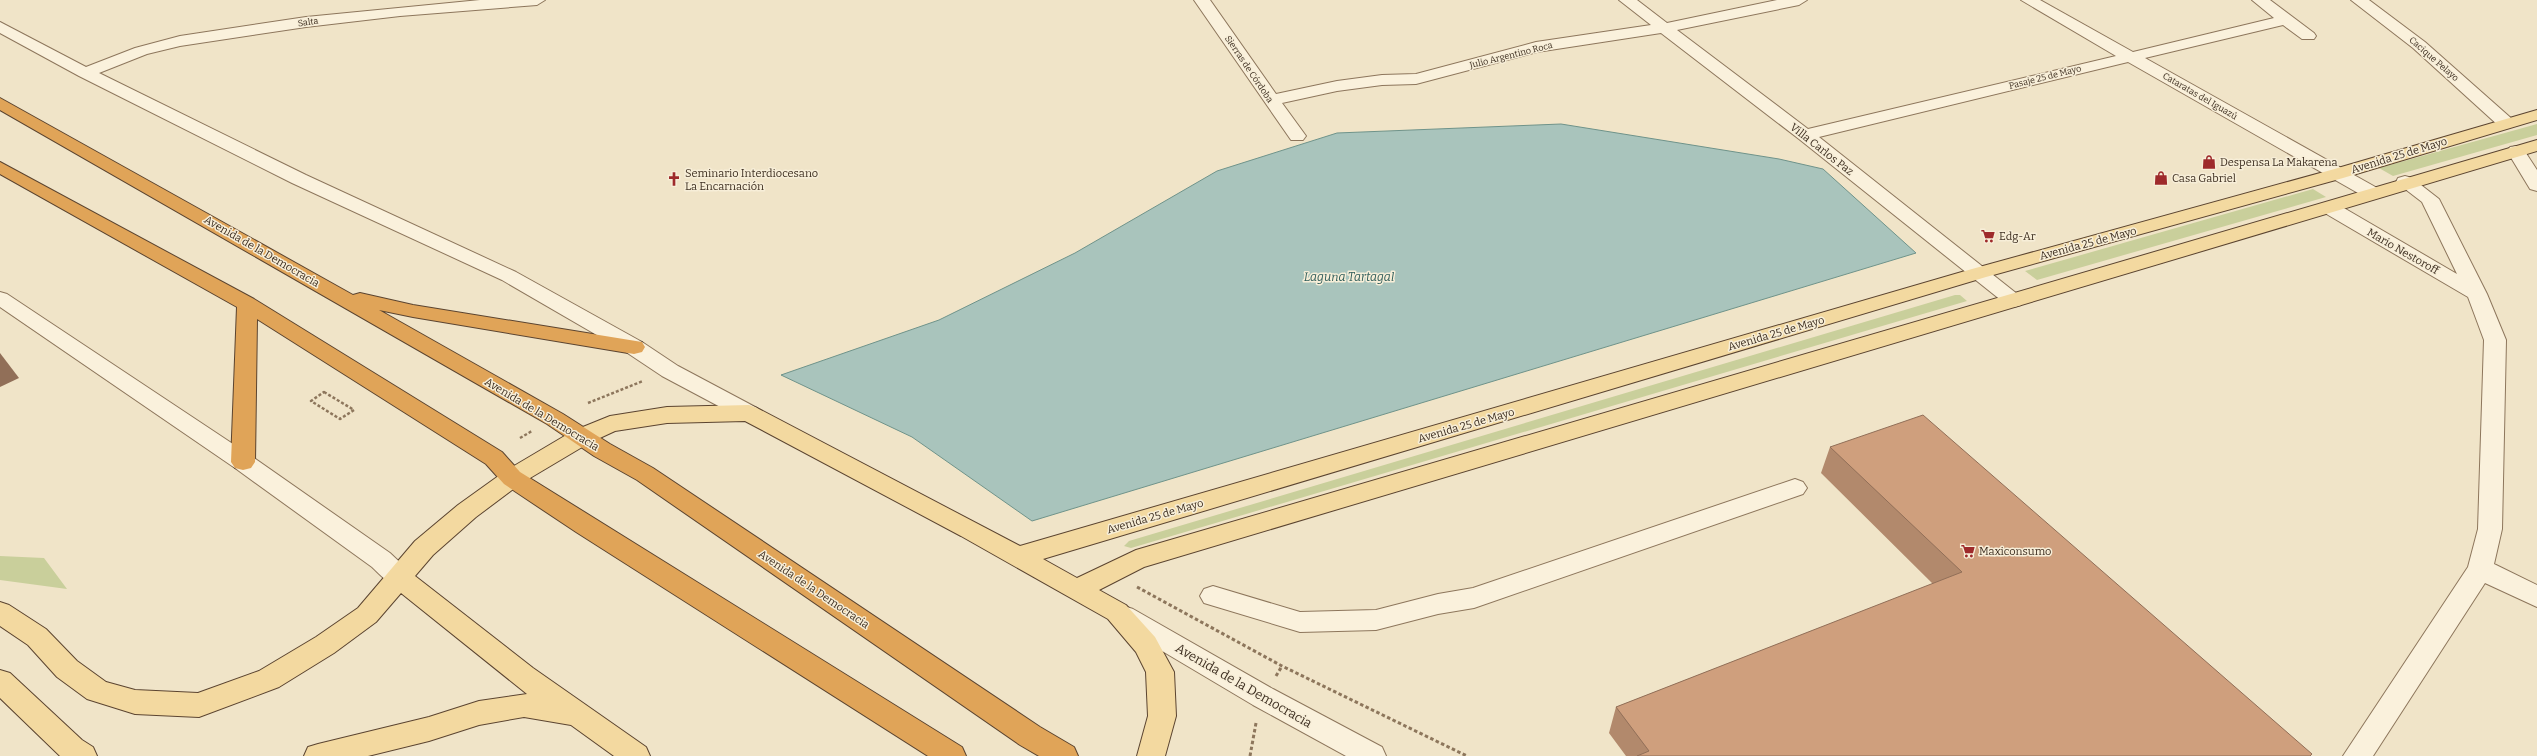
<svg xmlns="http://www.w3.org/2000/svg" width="2537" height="756" font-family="Bitter,serif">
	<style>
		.green { fill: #c9cf9b }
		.water { fill: #a9c4bc; stroke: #6f938a }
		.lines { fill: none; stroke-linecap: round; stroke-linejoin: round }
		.minor-casing { stroke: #8d765c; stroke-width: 2 }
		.major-casing { stroke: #5b4430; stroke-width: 2 }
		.highway-casing { stroke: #5b4430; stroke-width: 2 }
		.path-far1 { stroke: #8d765c; stroke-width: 2.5; stroke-dasharray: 3 2; stroke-linecap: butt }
		.path { stroke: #8d765c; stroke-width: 3; stroke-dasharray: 3.5 2.5; stroke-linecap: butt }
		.minor { fill: #faf1dc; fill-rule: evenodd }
		.major { fill: #f3d9a0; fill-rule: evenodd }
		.highway { fill: #e0a458; fill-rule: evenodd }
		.wall { fill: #b2896c }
		.shaded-wall { fill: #916f58 }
		.building { fill: #cf9f7d; stroke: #916f58 }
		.labels { text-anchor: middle; stroke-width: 3; stroke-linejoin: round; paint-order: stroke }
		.far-street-label { font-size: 9px; fill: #3d2e20; stroke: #f7eed8 }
		.street-label { font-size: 11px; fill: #3d2e20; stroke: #f7eed8 }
		.poi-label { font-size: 11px; fill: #3d2e20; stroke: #f7eed8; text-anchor: start }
		.water-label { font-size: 12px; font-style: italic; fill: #2f5d5a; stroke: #f7eed8 }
		.near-street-label { font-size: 13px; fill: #3d2e20; stroke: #f7eed8 }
	</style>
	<rect width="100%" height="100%" fill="#f0e4c8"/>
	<path class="green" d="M2537 124V135L2393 176 2379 168Z
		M2313 189 2326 197 2037 280 2025 271Z
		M1955 295H1960L1967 301 1131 548 1124 546 1129 541Z
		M0 556 44 558 67 589 0 580Z"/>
	<path class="water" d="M1561 124 1779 159 1823 169 1916 253 1032 521 912 437 781 375 939 320 1075 253 1217 171 1337 133Z"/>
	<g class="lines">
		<defs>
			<path id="minor" d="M480 0H545L537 5 400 16 306 27 180 46 147 54 99 73 306 175 516 272 642 342 678 366 757 408 760 413 757 418 749 421 741 418 662 376 626 352 502 280 292 183 79 76 0 33V22L86 67 135 48 180 36 306 17Z
				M1194 0H1210L1276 94 1337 81 1382 75 1416 74 1536 42 1651 25 1619 0H1637L1667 23 1777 0H1807L1799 5 1677 30 1808 129 2116 56 2021 0H2040L2133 52 2274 18 2252 0H2270L2314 33 2316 36 2314 39H2302L2283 25 2145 58 2379 189 2381 193 2379 197H2365L2128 62 1819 137 2021 297 2024 301 2021 305 2014 307 2007 305 1799 139 1661 33 1537 52 1416 84 1382 85 1337 91 1282 103 1306 136 1303 140H1291Z
				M2351 0H2369L2425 42 2512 119 2515 123 2512 127H2500L2413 48Z
				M2516 146 2522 147 2537 170V191L2530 189 2507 151 2510 147Z
				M2405 176 2412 178 2439 199 2487 294 2506 340 2502 529 2494 564 2537 585V607L2485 583 2373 756H2343L2468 567 2478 529 2484 340 2468 297 2323 212 2321 208 2323 204H2337L2457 274 2422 202 2396 182 2398 178Z
				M0 292 7 294 251 456 390 553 408 570 412 577 408 584C391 589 384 578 372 567L235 468 0 307Z
				M1795 479 1803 482 1807 488 1803 494 1474 608 1438 614 1376 630 1300 632 1204 603 1200 596 1204 589 1213 586 1300 612 1376 610 1438 594 1473 588Z
				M1124 606 1133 609 1273 689 1382 747 1386 756H1346L1253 705 1115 623 1111 616 1115 609Z"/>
			<path id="major" d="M2537 110V120L2343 178 1986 277 1043 559 1077 578 1136 550 2537 140V151L1144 567 1099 590 1126 605 1155 637 1174 672 1176 716 1165 756H1137L1148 716 1146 672 1136 652 1108 619 961 536 745 421 667 423 615 431 589 443 520 484 476 517 433 555 415 576 533 668 646 747 650 756H614L571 725 524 717 479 725 429 741 368 756H304L308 747 318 744 429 717 479 701 527 694 401 593 376 622 334 653 279 687 199 717 135 714 87 699 57 677 28 645 0 626V602L9 605 46 629 77 661 106 682 135 690 198 693 259 671 316 637 358 608 415 541 458 505 504 472 573 431 610 416 667 407 749 405 757 408 1020 546 1972 269 2331 170Z
				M0 670 10 673 82 740 93 747 97 756H60L0 698Z"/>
			<path id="highway" d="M0 98 353 295 360 293 413 305 642 342 645 347 642 352 634 354 413 317 379 310 563 414 610 444 653 468 1040 727 1074 747 1078 756H1039L1020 745 637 480 594 456 547 424 0 110Z
				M0 162 254 299 502 452 520 472 962 747 966 756H928L576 532 504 484 486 464 257 319 255 462 251 468 243 470 235 468 231 462 237 307 0 174Z"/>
		</defs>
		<use href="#minor" class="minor-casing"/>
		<use href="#major" class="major-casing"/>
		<use href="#highway" class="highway-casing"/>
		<path class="path-far1" d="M324 392 354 410 340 419 311 401Z
			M588 403 643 381
			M520 438 532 431"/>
		<path class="path" d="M1137 587 1282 666 1467 756
			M1276 676 1282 666
			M1250 756 1256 723"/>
		<use href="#minor" class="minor"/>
		<use href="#major" class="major"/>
		<use href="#highway" class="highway"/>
	</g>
	<path class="wall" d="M1830 447 2310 756H1626L1609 733 1616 707 1933 584 1821 473Z"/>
	<path class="shaded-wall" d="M0 353 19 378 0 387Z"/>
	<path class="building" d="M1923 415 2312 754 2310 756H1637L1649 751 1616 707 1962 572 1830 447Z"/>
	<defs>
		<symbol id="shop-bare" viewBox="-9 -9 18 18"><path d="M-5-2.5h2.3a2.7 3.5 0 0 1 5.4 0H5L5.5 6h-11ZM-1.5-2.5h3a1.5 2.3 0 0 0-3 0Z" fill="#9e2a2b" stroke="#f7eed8" stroke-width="2.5" paint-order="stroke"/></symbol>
		<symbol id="church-bare" viewBox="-9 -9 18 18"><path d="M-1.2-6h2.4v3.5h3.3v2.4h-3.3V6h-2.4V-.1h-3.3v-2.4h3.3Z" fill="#9e2a2b" stroke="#f7eed8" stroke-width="2.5" paint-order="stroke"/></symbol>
		<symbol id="supermarket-bare" viewBox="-9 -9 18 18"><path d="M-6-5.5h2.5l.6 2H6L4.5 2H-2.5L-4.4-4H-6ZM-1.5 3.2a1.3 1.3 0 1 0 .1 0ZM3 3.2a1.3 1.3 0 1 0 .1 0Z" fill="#9e2a2b" stroke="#f7eed8" stroke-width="2.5" paint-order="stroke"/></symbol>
	</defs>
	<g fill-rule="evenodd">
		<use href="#shop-bare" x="2199" y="152" width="20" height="20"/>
		<use href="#shop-bare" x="2151" y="168" width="20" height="20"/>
		<use href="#church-bare" x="664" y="169" width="20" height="20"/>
		<use href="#supermarket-bare" x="1978" y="226" width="20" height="20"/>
		<use href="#supermarket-bare" x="1958" y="541" width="20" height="20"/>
	</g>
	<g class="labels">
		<g class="far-street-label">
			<text transform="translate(308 22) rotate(-8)" y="3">Salta</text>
			<text transform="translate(1511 55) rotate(-14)" y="3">Julio Argentino Roca</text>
			<text transform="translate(2434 59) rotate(41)" y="3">Cacique Pelayo</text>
			<text transform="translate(1249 69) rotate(56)" y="3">Sierras de Córdoba</text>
			<text transform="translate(2045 77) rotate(-14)" y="3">Pasaje 25 de Mayo</text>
			<text transform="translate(2200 96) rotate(30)" y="3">Cataratas del Iguazú</text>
		</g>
		<g class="street-label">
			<text transform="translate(1822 149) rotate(38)" y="4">Villa Carlos Paz</text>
			<text transform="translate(2399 155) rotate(-17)" y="4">Avenida 25 de Mayo</text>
			<text transform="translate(2088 243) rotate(-15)" y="4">Avenida 25 de Mayo</text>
			<text transform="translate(262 251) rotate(30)" y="4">Avenida de la Democracia</text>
			<text transform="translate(2403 251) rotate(30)" y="4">Mario Nestoroff</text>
			<text transform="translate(1776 333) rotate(-16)" y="4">Avenida 25 de Mayo</text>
			<text transform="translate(542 414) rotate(31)" y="4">Avenida de la Democracia</text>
			<text transform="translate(1466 425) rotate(-16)" y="4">Avenida 25 de Mayo</text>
			<text transform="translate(1155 516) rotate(-16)" y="4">Avenida 25 de Mayo</text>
			<text transform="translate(814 589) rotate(34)" y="4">Avenida de la Democracia</text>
		</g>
		<g class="poi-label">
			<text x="2220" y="166">Despensa La Makarena</text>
			<text x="685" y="177">Seminario Interdiocesano<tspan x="685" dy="13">La Encarnación</tspan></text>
			<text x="2172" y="182">Casa Gabriel</text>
			<text x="1999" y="240">Edg-Ar</text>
			<text x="1979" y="555">Maxiconsumo</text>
		</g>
		<g class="water-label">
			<text x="1349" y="281">Laguna Tartagal</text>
		</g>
		<g class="near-street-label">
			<text transform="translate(1244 685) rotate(30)" y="5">Avenida de la Democracia</text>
		</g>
	</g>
</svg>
